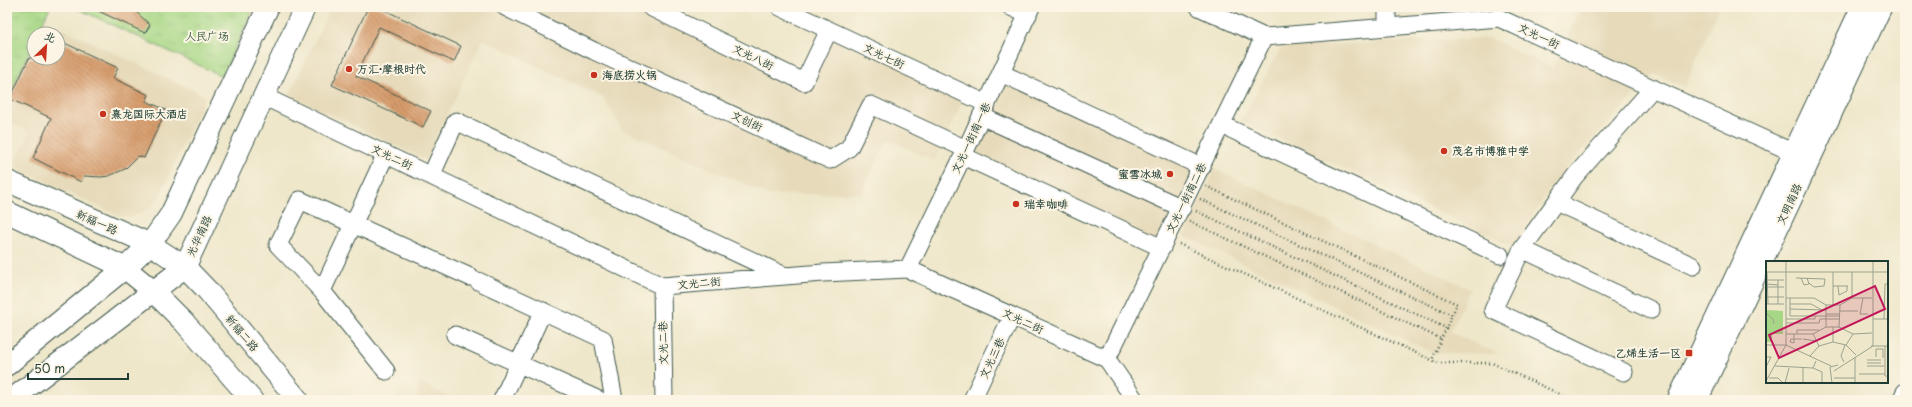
<svg xmlns="http://www.w3.org/2000/svg" width="1912" height="407" font-family="'Playpen Sans','LXGW WenKai TC',sans-serif">
	<style>
		.built { fill: #e6daba }
		.park { fill: url(#park-tufts); stroke: #638a5d }
		.building { fill: url(#building-back-hatch) }
		.lines { fill: none; stroke-linecap: round; stroke-linejoin: round }
		.minor-casing { stroke: #3e564a; stroke-width: 19 }
		.major-casing { stroke: #3e564a; stroke-width: 23 }
		.path { stroke: #3e564a; stroke-width: 2.5; stroke-dasharray: 1 3; stroke-linecap: butt }
		.minor { stroke: #fff; stroke-width: 17 }
		.major { stroke: #fff; stroke-width: 21 }
		.poi-dot { fill: #c8321e; stroke: #fcf5e5; stroke-width: 1.5 }
		.labels { text-anchor: middle; stroke-width: 4; stroke-linejoin: round; paint-order: stroke }
		.park-label { font-size: 11px; fill: #3a5c44; stroke: #fcf5e5 }
		.street-label { font-size: 11px; fill: #1f3d34; stroke: #fcf5e5 }
		.poi-label { font-size: 11px; font-weight: bold; fill: #1f3d34; stroke: #fcf5e5; text-anchor: start }
		.inset-road { fill: none; stroke: #9ba38e; stroke-width: 1 }
		.view { fill: #c2185b; fill-opacity: 0.15; stroke: #c2185b; stroke-width: 2 }
		.inset-edge { fill: none; stroke: #1f3d34; stroke-width: 2 }
	</style>
	<defs>
		<pattern id="park-tufts" width="24" height="20" patternUnits="userSpaceOnUse"><rect width="24" height="20" fill="#a7d786"/><path d="M3 7l-1-3M5 7V3M7 7l1-3M15 17l-1-3M17 17v-4M19 17l1-3" fill="none" stroke="#8fb974"/></pattern>
		<pattern id="building-back-hatch" width="6" height="6" patternUnits="userSpaceOnUse"><rect width="6" height="6" fill="#d79c6c"/><path d="M-1 5l2 2M0 0l6 6M5-1l2 2" fill="none" stroke="#ae805a"/></pattern>
	</defs>
	<rect width="100%" height="100%" fill="#fcf5e5"/>
	<filter id="ink" filterUnits="userSpaceOnUse"><feTurbulence type="fractalNoise" baseFrequency=".025" numOctaves="2"/><feDisplacementMap in="SourceGraphic" scale="8" xChannelSelector="R" yChannelSelector="G"/><feConvolveMatrix kernelMatrix="1 2 1 2 8 2 1 2 1" color-interpolation-filters="sRGB"/></filter>
	<filter id="wash" filterUnits="userSpaceOnUse"><feTurbulence type="fractalNoise" baseFrequency=".012" numOctaves="4" result="noise"/><feDisplacementMap in="SourceGraphic" scale="16" xChannelSelector="R" yChannelSelector="G"/><feGaussianBlur stdDeviation="0.9" result="paint"/><feColorMatrix in="noise" values="0 0 0 0 0 0 0 0 0 0 0 0 0 0 0 0 0 1.4 0 .05"/><feComposite in="paint" operator="in"/></filter>
	<g filter="url(#wash)">
		<rect width="100%" height="100%" fill="#eee7ca"/>
		<path class="built" d="M331 7H650L804 82 829 30 966 94 934 161 888 139 861 193 768 195 622 129 603 98 483 39 426 160 289 95Z
			M1581 7H1719L1685 87 1654 74 1554 181 1514 247 1241 121 1281 47 1489 38 1553 68Z
			M44 20 206 96 159 197 152 207 130 218 117 215 13 167 30 132 7 121V100L34 42V58H58V34H37Z
			M1001 73 1202 167 1162 248 963 156Z
			M1215 169 1470 289 1450 332 1498 354 1434 353 1184 236Z
			M419 382 455 400H417Z"/>
		<path class="park" d="M7 7H50L37 34H34V42L7 100Z
			M74 7H254L222 76Z"/>
		<g id="blocks">
			<path class="building" d="M90 7H131L150 25 145 33Z
				M368 7H378L461 46 454 62 379 27 356 76 431 111 423 127 332 85Z
				M58 40 118 68 113 78 149 95 146 101 166 110 144 158 138 156 125 169 109 176 101 177 84 176 81 182 33 158 51 118 10 99 29 58H58Z"/>
		</g>
	</g>
	<g filter="url(#ink)">
		<use href="#blocks" fill-opacity="0" stroke="#3e564a" stroke-width="1"/>
		<g class="lines">
			<defs>
				<path id="minor" d="M505 7 594 51 830 160 849 148 871 105 966 149
					M650 7 804 82 829 30
					M780 7 987 104
					M1011 7 1028 15
					M1199 7 1264 37 1499 18 1794 153
					M1387 7V27
					M1001 73 1202 167
					M263 96 662 286 823 273 908 269 1107 359 1135 400
					M981 116 1182 208
					M1222 125 1500 255
					M386 154 322 291 278 245 300 200 470 277
					M963 156 1162 248
					M431 176 456 121 785 276
					M1556 202 1693 266
					M1522 249 1651 310
					M908 269 963 156 1031 7
					M478 281 603 339 614 400
					M662 286 664 400
					M322 291 386 371
					M455 335 599 400
					M1107 359 1264 37
					M1624 372 1493 310 1522 249 1575 176 1653 88
					M502 400 543 311
					M972 400 1012 316
					M1901 400 1905 392"/>
				<path id="major" d="M7 181 150 244 185 267 207 290 298 400
					M7 212 125 268 153 291 184 322 252 400
					M7 365 125 268 150 244 171 214 268 7
					M11 400 185 267 305 7
					M1678 400 1862 7
					M1697 400 1881 7"/>
			</defs>
			<use href="#minor" class="minor-casing"/>
			<use href="#major" class="major-casing"/>
			<path class="path" d="M1206 186 1457 304 1452 315
				M1200 199 1452 315 1446 328
				M1196 211 1446 328 1432 360
				M1189 221 1441 339
				M1179 244 1438 363H1492L1573 400"/>
			<use href="#minor" class="minor"/>
			<use href="#major" class="major"/>
		</g>
	</g>
	<g class="poi-dot">
		<circle cx="349" cy="69" r="4"/>
		<circle cx="594" cy="75" r="4"/>
		<circle cx="103" cy="114" r="4"/>
		<circle cx="1444" cy="151" r="4"/>
		<circle cx="1170" cy="174" r="4"/>
		<circle cx="1016" cy="204" r="4"/>
		<rect x="1685" y="349" width="8" height="8" rx="2"/>
	</g>
	<g class="labels">
		<g class="park-label">
			<text x="207" y="40">人民广场</text>
		</g>
		<g class="street-label">
			<text transform="translate(1539 36) rotate(25)" y="4">文光一街</text>
			<text transform="translate(884 56) rotate(25)" y="4">文光七街</text>
			<text transform="translate(753 57) rotate(26)" y="4">文光八街</text>
			<text transform="translate(747 121) rotate(25)" y="4">文创街</text>
			<text transform="translate(971 138) rotate(-65)" y="4">文光一街南一巷</text>
			<text transform="translate(392 157) rotate(25)" y="4">文光二街</text>
			<text transform="translate(1186 198) rotate(-64)" y="4">文光一街南二巷</text>
			<text transform="translate(1789 204) rotate(-65)" y="4">文明南路</text>
			<text transform="translate(97 222) rotate(24)" y="4">新福一路</text>
			<text transform="translate(199 236) rotate(-65)" y="4">光华南路</text>
			<text transform="translate(699 283) rotate(-5)" y="4">文光二街</text>
			<text transform="translate(1023 321) rotate(25)" y="4">文光二街</text>
			<text transform="translate(242 333) rotate(50)" y="4">新福二路</text>
			<text transform="translate(663 343) rotate(-91)" y="4">文光二巷</text>
			<text transform="translate(992 358) rotate(-65)" y="4">文光三巷</text>
		</g>
		<g class="poi-label">
			<text x="357" y="73">万汇·摩根时代</text>
			<text x="602" y="79">海底捞火锅</text>
			<text x="111" y="118">熹龙国际大酒店</text>
			<text x="1452" y="155">茂名市博雅中学</text>
			<text x="1162" y="178" text-anchor="end">蜜雪冰城</text>
			<text x="1024" y="208">瑞幸咖啡</text>
			<text x="1681" y="357" text-anchor="end">乙烯生活一区</text>
		</g>
	</g>
	<g transform="translate(1766 261)">
		<rect width="122" height="122" fill="#eee7ca"/>
		<path d="M0 49 17 50V73H6V81H0Z" fill="#a7d786"/>
		<path class="inset-road" d="M0 11H122M1 11 2 43M67 11V44M30 17 59 18 58 25 48 26 43 22M35 17 38 24 43 23 41 17M0 19H18M12 19V43M0 23 12 24M67 25H82M72 25 73 34 81 30V25M0 26H18M0 36H18M20 37H48L60 44H74L86 37H106M24 37V55H60M86 37V11M97 37 94 53H102M0 43H18M24 43H45L56 49M24 48 60 49M74 50H92M0 52 7 58 8 63M60 53H74M60 55H74M20 58H49V55M60 58H74M107 58H122M118 58 119 23H122M20 62H53L54 58H60M60 66V44M73 66 74 44M20 73H47L60 66H73L87 73 106 72M28 73V82L24 81 25 78H36M31 73V69H53M47 73 53 85M37 78 50 80M67 81V66M0 84H20L65 105M80 84 87 73M105 85H122M119 85V115H122M44 95 53 85 67 81 80 84 90 94M0 96H5L0 106M110 96V88H117V97M101 99H115M78 101 75 95 79 84M101 102H115M9 105 47 107 50 100M101 105H118M37 107V122M47 107 56 111V122M68 110 107 85V0M93 113H119M3 117H12L17 122M68 117H89M0 120 20 84V0M19 122 23 107M66 122 64 106 72 104M89 122V96"/>
		<path class="view" d="M109 25 119 48 13 97 3 74Z"/>
		<rect width="122" height="122" class="inset-edge"/>
	</g>
	<rect width="1912" height="407" fill="none" stroke="#fcf5e5" stroke-width="24"/>
	<g transform="translate(46 46) rotate(25)"><circle r="19" fill="#fcf5e5" stroke="#a4ab9e"/>
	<path d="M0-3L7 15L0 10L-7 15Z" fill="#c8321e"/>
	<text y="-6" font-size="11" font-weight="bold" text-anchor="middle" fill="#1f3d34">北</text>
	</g>
	<path d="M28 373v6h100v-6" fill="none" stroke="#1f3d34" stroke-width="2"/>
	<text x="34" y="373" font-size="12" fill="#1f3d34" stroke="#fcf5e5" stroke-width="3" paint-order="stroke">50 m</text>
</svg>
